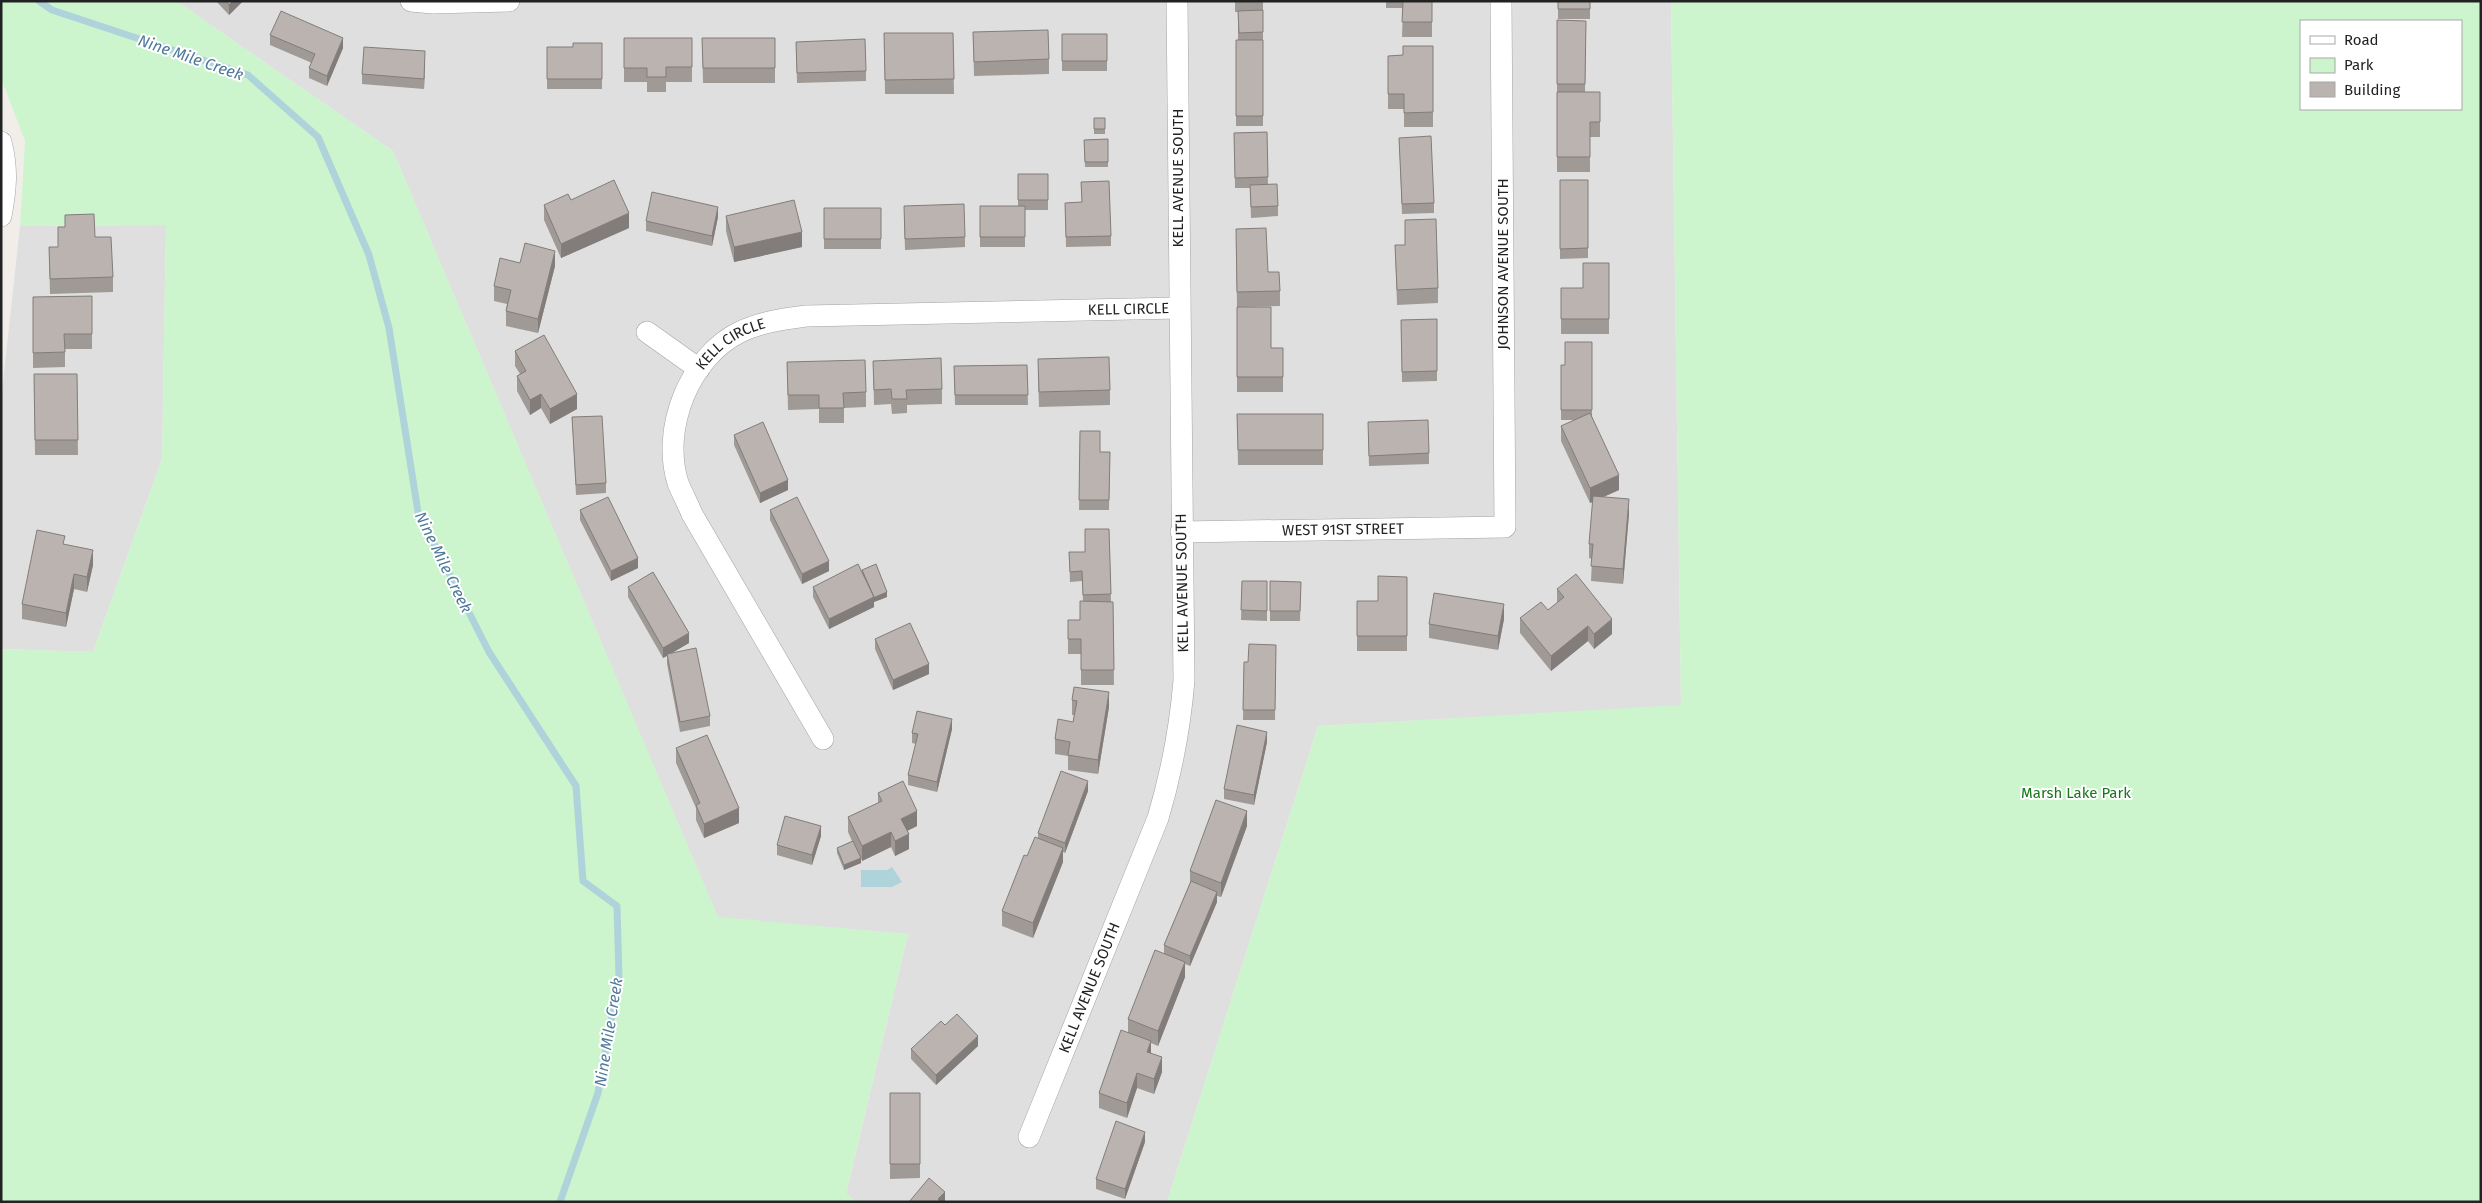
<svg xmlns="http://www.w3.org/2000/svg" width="2482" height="1203" font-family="'Fira Sans',sans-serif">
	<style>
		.residential { fill: #e0dfdf }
		.park { fill: #ccf5cd; fill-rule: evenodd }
		.water { fill: #afd3da }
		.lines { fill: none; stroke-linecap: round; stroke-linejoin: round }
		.stream { stroke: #afd3da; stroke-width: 7 }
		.minor-casing { stroke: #a3a3a3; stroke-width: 22 }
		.minor { stroke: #fff; stroke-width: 21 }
		.wall { fill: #a09a96 }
		.shaded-wall { fill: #827d7a }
		.building { fill: #bab3af; stroke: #827d7a }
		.labels { text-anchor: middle; stroke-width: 4; stroke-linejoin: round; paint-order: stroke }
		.street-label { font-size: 15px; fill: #222; stroke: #fff }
		.park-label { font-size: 15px; fill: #17781a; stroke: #fff }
		.water-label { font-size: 16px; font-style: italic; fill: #4f799a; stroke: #fff }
	</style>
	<rect width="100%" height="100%" fill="#f1eeea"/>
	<path class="residential" d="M176 1H1671L1681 706 1318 726 1167 1202H856L846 1194 908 934 718 918 393 151Z
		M166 225 162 459 93 652 1 649 2 391 20 226Z"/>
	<path class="park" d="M1 1H176L393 151 718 917 908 934 846 1193 856 1202H1V649L93 652 162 459 166 225 20 226 25 141 1 78Z
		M1671 1H2481V1202H1167L1318 726 1681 705ZM2301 21H2461V109H2301Z"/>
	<path class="water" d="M892 867 902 882 892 887H861V870H887Z"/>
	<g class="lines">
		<path class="stream" d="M39 1 52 10 248 75 318 137 369 255 389 328 418 512 489 652 576 786 583 881 617 906 619 977 598 1093 560 1202"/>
		<defs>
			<g id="minor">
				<path d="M411 1 433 3 509 1"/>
				<path d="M1 142C8 169 6 189 1 216"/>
				<path d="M647 332 699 369"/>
				<path id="s1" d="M1181 532 1505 527 1501 1"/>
				<path id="s2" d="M823 739 692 514C688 504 682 493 678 483 661 429 689 357 740 332 761 322 783 319 806 316L1179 308"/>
				<path id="s3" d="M1029 1137 1158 818C1172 771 1180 729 1184 680L1177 1"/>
			</g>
		</defs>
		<use href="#minor" class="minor-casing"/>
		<use href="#minor" class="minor"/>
	</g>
	<path class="wall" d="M216 1H243L229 15Z
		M1235 1H1263V126H1236V40H1238V12H1235Z
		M1386 1H1432V37H1402L1403 8H1386Z
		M1558 1H1590V19H1558Z
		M1557 20 1586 21 1585 92H1600V137H1590V172H1557Z
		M973 32 1049 59V74L974 76Z
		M884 33H953L954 94H885Z
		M1062 34H1107V71H1062Z
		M270 35 343 48 327 86 309 78V68L312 63 270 45Z
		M624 38H692V82H666V92H647V82H624Z
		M702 38H775V83H703Z
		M796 42 866 71V81L797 83Z
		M602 43V89H547V47H573Z
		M1433 46V127H1404V109H1388V56L1403 55Z
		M425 61 424 89 362 84V74Z
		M1094 118H1105V134H1094Z
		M1267 132 1268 185 1278 206V216L1251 218 1250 188H1235L1234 133Z
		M1399 138 1434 203V213L1402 214Z
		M1108 139V167H1085L1084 140Z
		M1018 174H1048V210H1025V247H980V206H1018Z
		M1560 180H1588V258L1560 259Z
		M1081 182 1111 236V246L1066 247 1065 203 1082 202Z
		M571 200 629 228 561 258 544 220V205Z
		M824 208H881V249H824Z
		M65 215 95 237 113 277V292L50 294 49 247H58V227H65Z
		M726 216 802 247 734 262 726 231Z
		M904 216 965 237V247L905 250Z
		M718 217 712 246 646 231V221Z
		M1405 220 1438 288V303L1397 305 1395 245H1405Z
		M1236 243 1268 272 1280 291V306L1237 307Z
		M520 263 555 266 538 333 506 326V311L507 304 494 301V286Z
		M1609 263V334H1561V288H1583Z
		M92 296V349H65V367L33 368V297Z
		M1237 307 1271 348H1283V392H1237Z
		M1437 319V381L1402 382 1401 320Z
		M1592 342V417L1619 490 1603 497 1629 514 1623 584 1591 581 1592 559 1589 558V544L1593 502 1590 503 1561 441V426L1574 420H1561V365H1565Z
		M515 351 577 409 550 424 541 408 530 415 517 391V376L520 374 515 366Z
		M873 361 942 389V404L907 405V413L892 414 891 404 874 405Z
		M787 362 866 392V407L844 408V423H819V409L788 410Z
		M1027 365 1028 405H955L954 366Z
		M1038 373 1110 390V405L1039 407Z
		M34 374H77L78 455H35Z
		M1237 414H1323V465H1238Z
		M572 417 606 483V493L576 495Z
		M1080 431 1100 452H1110L1109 510H1079Z
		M1368 432 1429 453V464L1369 466Z
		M734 435 788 490 760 503 734 445Z
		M580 510 638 568 611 581 580 520Z
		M770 510 829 571 802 584 770 520Z
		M1109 529 1111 602H1113L1114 685H1081V654H1068V620H1080L1083 601 1082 581 1070 582 1069 552H1085Z
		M65 544 93 565 87 592 74 589 66 627 22 619V604Z
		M862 570 887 597 874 602V607L829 629 813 597V587L862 572Z
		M1407 577V651H1357V601H1378Z
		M1242 581H1267V621L1241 620Z
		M1270 581 1301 582 1300 621H1270Z
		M628 587 689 643 672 653 710 716V726L680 732 667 664V656L663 658 628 597Z
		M1557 589 1612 634 1594 649 1588 641 1551 671 1520 633V618L1548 610 1557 603Z
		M1504 619 1498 650 1429 638V624Z
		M875 639 929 674 893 690 875 649Z
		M1276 645 1275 720H1243L1244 662H1248Z
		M1072 700 1109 707 1098 774 1068 770V756L1055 754V739L1073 722 1074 715H1072Z
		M952 729 937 792 908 785V775L916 744 912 743V733Z
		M1267 742 1254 805 1224 799V789Z
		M676 748 739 823 704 838 696 820V808L676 763Z
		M1088 791 1065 853 1063 852V862L1033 938 1002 926V911L1027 856 1038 838V833Z
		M878 793 917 826 907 831 909 849 895 856 891 847 862 861 861 858V863L844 870 837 853V848L852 841 848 832V817L878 803Z
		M1247 826 1221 897 1217 896V902L1190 966 1185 964V977L1158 1046 1151 1043V1053L1162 1072 1154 1094 1137 1088 1127 1118 1099 1108V1093L1128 1033V1019L1164 954V945L1190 883V871Z
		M821 836 812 865 777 855V845Z
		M945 1025 978 1046 936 1085 911 1059V1049Z
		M890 1093H920V1178L890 1179Z
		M1145 1142 1125 1199 1096 1189V1179Z"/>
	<path class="shaded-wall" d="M233 1H243L229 15V5Z
		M343 38V48L327 86V76Z
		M425 51V61L424 89V79Z
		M718 207V217L712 246V236Z
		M629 213V228L561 258V244Z
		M802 232V247L734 262V247Z
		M555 251V266L538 333V319Z
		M541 394V408L530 415V400Z
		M577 394V409L550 424V409Z
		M1619 475V490L1590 503V488Z
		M788 480V490L760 503V493Z
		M1629 499V514L1623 584V569Z
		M93 550V565L87 592V577Z
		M638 558V568L611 581V571Z
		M829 561V571L802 584V574Z
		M74 574V589L66 627V613Z
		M887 592V597L874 602V607L829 629V619L874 597Z
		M1504 604V619L1498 650V636Z
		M1612 619V634L1594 649V634Z
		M1588 626V641L1551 671V656Z
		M689 633V643L663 658V648Z
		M929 664V674L893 690V680Z
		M1109 692V707L1098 774V760Z
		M952 719V729L937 792V782Z
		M1267 732V742L1254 805V795Z
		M1088 781V791L1065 853V843Z
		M739 808V823L704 838V824Z
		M917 811V826L901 834V819Z
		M1247 811V826L1221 897V883Z
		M821 826V836L812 865V855Z
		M891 832V847L862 861V846Z
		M909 834V849L895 856V841Z
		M1063 848V862L1033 938V923Z
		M861 858V863L844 870V865Z
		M1217 892V902L1190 966V956Z
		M1185 962V977L1158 1046V1031Z
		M978 1036V1046L936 1085V1075Z
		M1151 1041V1056L1147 1052Z
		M1162 1057V1072L1154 1094V1079Z
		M1137 1073V1088L1127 1118V1103Z
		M1145 1132V1142L1125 1199V1189Z
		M945 1192V1202H938V1199Z"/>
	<path class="building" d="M226 1H233L229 5Z
		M1403 1H1432V22H1402Z
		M1558 1H1590V9H1558Z
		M1263 10V32L1239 33 1238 11Z
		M281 11 343 38 327 76 309 68 315 54 270 35Z
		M1557 20 1586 21 1585 84H1557Z
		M1048 30 1049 59 974 62 973 32Z
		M884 33H953L954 79 885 80Z
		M1062 34H1107V61H1062Z
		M624 38H692V67H666V77H647V68H624Z
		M702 38H775V68H703Z
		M865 39 866 71 797 73 796 42Z
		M1236 40H1263V116H1236Z
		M573 43H602V79H547V47H573Z
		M1403 46H1433V112L1404 113V94H1388V56L1403 55Z
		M364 47 425 51 424 79 362 74Z
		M1557 92H1600V122H1590V157H1557Z
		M1094 118H1105V129H1094Z
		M1267 132 1268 177 1235 178 1234 133Z
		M1431 136 1434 203 1402 204 1399 138Z
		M1108 139V162H1085L1084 140Z
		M1018 174H1048V200H1018Z
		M614 180 629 213 561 244 544 205 568 194 571 200Z
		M1560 180H1588V248L1560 249Z
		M1109 181 1111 236 1066 237 1065 203 1082 202 1081 182Z
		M1277 184 1278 206 1251 207 1250 185Z
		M652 192 718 207 712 236 646 221Z
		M794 200 802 232 734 247 726 216Z
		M964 204 965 237 905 239 904 206Z
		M980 206H1025V237H980Z
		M824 208H881V239H824Z
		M94 214 95 237H111L113 277 50 279 49 247H58V227H65V215Z
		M1436 219 1438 288 1397 290 1395 245H1405V220Z
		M1266 228 1268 272H1279L1280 291 1237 292 1236 229Z
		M525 243 555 251 538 319 506 311 511 290 494 286 500 258 520 263Z
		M1583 263H1609V319H1561V288H1583Z
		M92 296V334H64L65 352 33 353V297Z
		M1237 307H1271V348H1283V377H1237Z
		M1437 319V371L1402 372 1401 320Z
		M544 335 577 394 550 409 541 394 530 400 517 376 526 371 515 351Z
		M1565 342H1592V410H1561V365H1565Z
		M1109 357 1110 390 1039 392 1038 359Z
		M941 358 942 389 906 390 907 399H892L891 389 874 390 873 361Z
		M865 360 866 392 843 393 844 408H819V395H788L787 362Z
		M1027 365 1028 395H955L954 366Z
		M34 374H77L78 440H35Z
		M1590 413 1619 475 1590 488 1561 426Z
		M1237 414H1323V450H1238Z
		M602 416 606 483 576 485 572 417Z
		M1428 420 1429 453 1369 456 1368 422Z
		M763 422 788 480 760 493 734 435Z
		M1080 431H1100V452H1110L1109 500H1079Z
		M1593 496 1629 499 1623 569 1591 566 1593 544H1589Z
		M608 497 638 558 611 571 580 510Z
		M797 497 829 561 802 574 770 510Z
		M1085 529H1109L1111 594 1083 595 1082 571 1070 572 1069 552H1085Z
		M37 530 65 536 63 544 93 550 87 577 74 574 66 613 22 604Z
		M858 564 874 597 829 619 813 587Z
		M876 564 887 592 873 598 874 597 862 570Z
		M653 572 689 633 663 648 628 587Z
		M1576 574 1612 619 1594 634 1588 626 1551 656 1520 618 1541 602 1548 610 1564 597 1557 589Z
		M1378 576 1407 577V636H1357V601H1378Z
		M1242 581H1267V611L1241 610Z
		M1270 581 1301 582 1300 611H1270Z
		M1434 593 1504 604 1498 636 1429 624Z
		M1080 601 1113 602 1114 670H1081V639H1068V620H1080Z
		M910 623 929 664 893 680 875 639Z
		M1249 644 1276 645 1275 710H1243L1244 662H1248Z
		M696 648 710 716 680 722 667 654Z
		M1074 687 1109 692 1098 760 1068 755 1070 742 1055 739 1058 719 1073 722 1077 701 1072 700Z
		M917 711 952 719 937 782 908 775 918 734 912 733Z
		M1237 725 1267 732 1254 795 1224 789Z
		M707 735 739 808 704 824 696 805 700 803 676 748Z
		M1061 771 1088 781 1065 843 1038 833Z
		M903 781 917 811 901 819 909 834 895 841 891 832 862 846 848 817 882 801 878 793Z
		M1216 800 1247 811 1221 883 1190 871Z
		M785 816 821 826 812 855 777 845Z
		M1035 837 1063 848 1033 923 1002 911 1024 855 1027 856Z
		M853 841 861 858 844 865 837 848Z
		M1191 881 1217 892 1190 956 1164 945Z
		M1155 950 1185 962 1158 1031 1128 1019Z
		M957 1014 978 1036 936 1075 911 1049 941 1021 945 1025Z
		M1121 1030 1151 1041 1147 1052 1162 1057 1154 1079 1137 1073 1127 1103 1099 1093Z
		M890 1093H920V1164H890Z
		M1116 1121 1145 1132 1125 1189 1096 1179Z
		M929 1178 945 1192 938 1199 941 1202H909Z"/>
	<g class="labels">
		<g class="street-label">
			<text transform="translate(1178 178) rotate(-90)" y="5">KELL AVENUE SOUTH</text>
			<text transform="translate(1503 264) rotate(-90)" y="5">JOHNSON AVENUE SOUTH</text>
			<text dy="5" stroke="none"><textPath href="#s2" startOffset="861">KELL CIRCLE</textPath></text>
			<text dy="5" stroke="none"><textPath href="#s2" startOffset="456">KELL CIRCLE</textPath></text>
			<text dy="5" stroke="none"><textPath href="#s1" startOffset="162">WEST 91ST STREET</textPath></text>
			<text transform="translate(1182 583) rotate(-91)" y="5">KELL AVENUE SOUTH</text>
			<text dy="5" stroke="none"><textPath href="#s3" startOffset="161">KELL AVENUE SOUTH</textPath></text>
		</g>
		<g class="park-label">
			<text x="2076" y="798">Marsh Lake Park</text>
		</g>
		<g class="water-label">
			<text transform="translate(191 57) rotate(19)" y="6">Nine Mile Creek</text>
			<text transform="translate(444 562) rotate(64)" y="6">Nine Mile Creek</text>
			<text transform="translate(608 1032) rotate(-81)" y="6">Nine Mile Creek</text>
		</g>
	</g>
	<rect width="2482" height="1203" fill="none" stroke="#222222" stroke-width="5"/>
	<rect x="2300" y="20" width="162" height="90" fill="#ffffff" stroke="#a7a7a7"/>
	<rect x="2310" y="36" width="25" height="8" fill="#ffffff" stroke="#a7a7a7"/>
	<text x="2344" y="45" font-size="15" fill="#222222">Road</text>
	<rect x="2310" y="58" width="25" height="15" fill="#ccf5cd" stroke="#a7a7a7"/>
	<text x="2344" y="70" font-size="15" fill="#222222">Park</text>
	<rect x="2310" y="82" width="25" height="15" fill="#bab3af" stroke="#a7a7a7"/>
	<text x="2344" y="95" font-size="15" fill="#222222">Building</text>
</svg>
